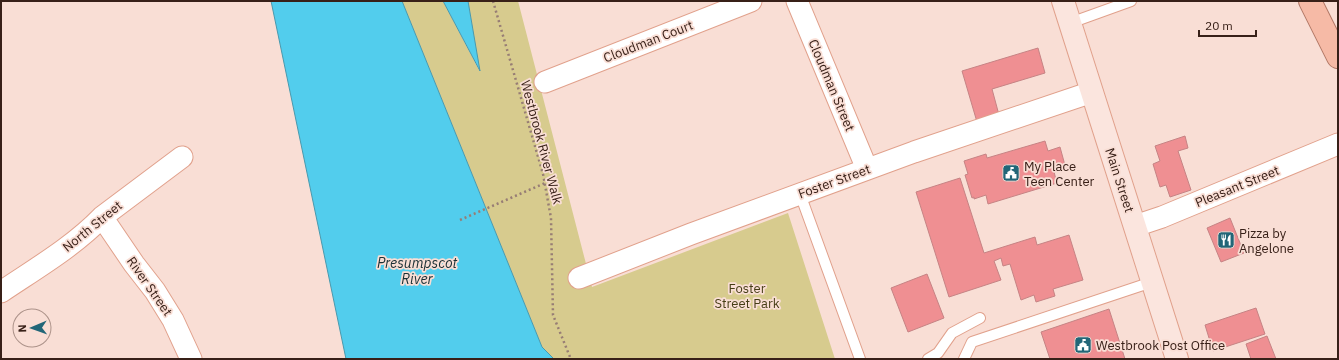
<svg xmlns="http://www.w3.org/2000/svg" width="1339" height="360" font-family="'IBM Plex Sans',sans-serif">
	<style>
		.green { fill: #d7cb8e }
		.water { fill: #52cded; stroke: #4a99ad }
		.building { fill: #ef8f92; stroke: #c68384 }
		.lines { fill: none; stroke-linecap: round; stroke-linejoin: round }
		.service-casing { stroke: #e1a18c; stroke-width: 12 }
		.minor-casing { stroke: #e1a18c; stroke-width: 23 }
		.secondary-casing { stroke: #e1a18c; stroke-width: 24 }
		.trunk-casing { stroke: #b27866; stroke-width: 24 }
		.path { stroke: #977d75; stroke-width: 2.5; stroke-dasharray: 2 3; stroke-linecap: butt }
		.service { stroke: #fff; stroke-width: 10 }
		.minor { stroke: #fff; stroke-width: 21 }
		.secondary { stroke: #fbe5de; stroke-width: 22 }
		.trunk { stroke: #f6baa6; stroke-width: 22 }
		.labels { text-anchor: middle; stroke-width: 3.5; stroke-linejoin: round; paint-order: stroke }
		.street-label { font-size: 13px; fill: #382018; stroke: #f9ded5 }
		.poi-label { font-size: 13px; fill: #382018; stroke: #f9ded5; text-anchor: start }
		.park-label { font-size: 13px; fill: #453d15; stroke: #f9ded5 }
		.water-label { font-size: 14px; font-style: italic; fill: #1a2f35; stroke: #f9ded5 }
	</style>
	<rect width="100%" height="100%" fill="#f9ded5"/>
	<path class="green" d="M402 1H443L479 70 468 1H518L592 287 788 213 835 359H554L542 347Z"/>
	<path class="water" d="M271 1H402L542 347 554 359H346Z
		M443 1H468L480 71Z"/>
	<path class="building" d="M1038 48 1045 73 992 89 999 115 977 122 962 71Z
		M1185 136 1188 148 1178 151 1191 190 1170 197 1166 185 1160 187 1153 164 1160 161 1155 146Z
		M1045 141 1048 151 1060 147 1066 169 1054 172 1057 183 988 204 986 195 974 199V197L972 198 965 175 968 174 964 161 986 154 987 158Z
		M960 178 984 253 1035 237 1037 245 1069 235 1083 280 1053 289 1055 296 1036 302 1034 295 1021 300 1010 264 1003 266 1001 258 994 261 1001 280 949 297 916 192Z
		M1230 218 1244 253 1221 262 1207 228Z
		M927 274 944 318 908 332 891 288Z
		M1256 308 1265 334 1213 351 1205 325Z
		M1109 309 1125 359H1050L1041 332Z
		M1267 336 1276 359H1251L1246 344Z"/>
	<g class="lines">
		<defs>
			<path id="service" d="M1070 23 1131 1
				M800 194 860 359
				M928 359 938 353 952 333 980 318
				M964 359 972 342 1152 282"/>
			<path id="minor" d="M797 1 867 169
				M545 82 751 1
				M102 217 134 264 155 291 173 320 191 359
				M1135 226 1162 217 1338 144
				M579 278 691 234 914 152 1092 92
				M1 292C35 269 73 247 102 217L182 157"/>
			<path id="secondary" d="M1063 1 1177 359"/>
			<path id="trunk" d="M1310 1 1338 57"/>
		</defs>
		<use href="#service" class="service-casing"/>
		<use href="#minor" class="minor-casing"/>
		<use href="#secondary" class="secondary-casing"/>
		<use href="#trunk" class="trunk-casing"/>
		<path class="path" d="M493 1 543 174 551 218 553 315 570 357 572 359
			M460 220 545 183"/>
		<use href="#service" class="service"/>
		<use href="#minor" class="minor"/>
		<use href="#secondary" class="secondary"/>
		<use href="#trunk" class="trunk"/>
	</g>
	<defs>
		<symbol id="civic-square" viewBox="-11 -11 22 22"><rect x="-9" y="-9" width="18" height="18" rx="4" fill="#226678" stroke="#f9ded5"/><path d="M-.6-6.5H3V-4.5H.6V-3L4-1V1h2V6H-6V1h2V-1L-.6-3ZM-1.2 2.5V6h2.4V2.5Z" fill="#fff"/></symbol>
		<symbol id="restaurant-square" viewBox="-11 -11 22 22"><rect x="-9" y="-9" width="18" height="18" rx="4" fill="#226678" stroke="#f9ded5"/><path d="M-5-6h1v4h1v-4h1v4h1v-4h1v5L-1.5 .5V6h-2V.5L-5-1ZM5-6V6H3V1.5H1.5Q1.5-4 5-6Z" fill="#fff"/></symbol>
	</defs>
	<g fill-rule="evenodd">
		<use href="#civic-square" x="1001" y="163" width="20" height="20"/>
		<use href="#restaurant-square" x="1216" y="230" width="20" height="20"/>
		<use href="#civic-square" x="1073" y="335" width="20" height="20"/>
	</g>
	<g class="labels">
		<g class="street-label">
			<text transform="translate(648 41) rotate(-21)" y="5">Cloudman Court</text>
			<text transform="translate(832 85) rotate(67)" y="5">Cloudman Street</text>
			<text transform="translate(542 142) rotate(75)" y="5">Westbrook River Walk</text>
			<text transform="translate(1120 180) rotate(72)" y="5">Main Street</text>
			<text transform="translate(834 181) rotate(-20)" y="5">Foster Street</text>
			<text transform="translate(1237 186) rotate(-22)" y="5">Pleasant Street</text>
			<text transform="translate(92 226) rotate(-39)" y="5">North Street</text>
			<text transform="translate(150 286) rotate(55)" y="5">River Street</text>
		</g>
		<g class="poi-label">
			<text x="1024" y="171">My Place<tspan x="1024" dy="15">Teen Center</tspan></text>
			<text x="1239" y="238">Pizza by<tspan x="1239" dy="15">Angelone</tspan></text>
			<text x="1096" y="350">Westbrook Post Office</text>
		</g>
		<g class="park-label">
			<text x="747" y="293">Foster<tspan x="747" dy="15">Street Park</tspan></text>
		</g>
		<g class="water-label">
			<text x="417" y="268">Presumpscot<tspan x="417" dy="16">River</tspan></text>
		</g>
	</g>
	<rect width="1339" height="360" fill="none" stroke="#382018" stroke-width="4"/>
	<g transform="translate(32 328) rotate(268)"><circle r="19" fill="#f9ded5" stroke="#ac9289"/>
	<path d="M0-3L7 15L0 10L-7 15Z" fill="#226678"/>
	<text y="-6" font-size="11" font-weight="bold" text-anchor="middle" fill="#382018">N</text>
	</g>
	<path d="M1199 30v6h57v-6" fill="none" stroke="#382018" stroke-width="2"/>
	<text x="1205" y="30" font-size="12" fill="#382018" stroke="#f9ded5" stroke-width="3" paint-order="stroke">20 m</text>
</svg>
